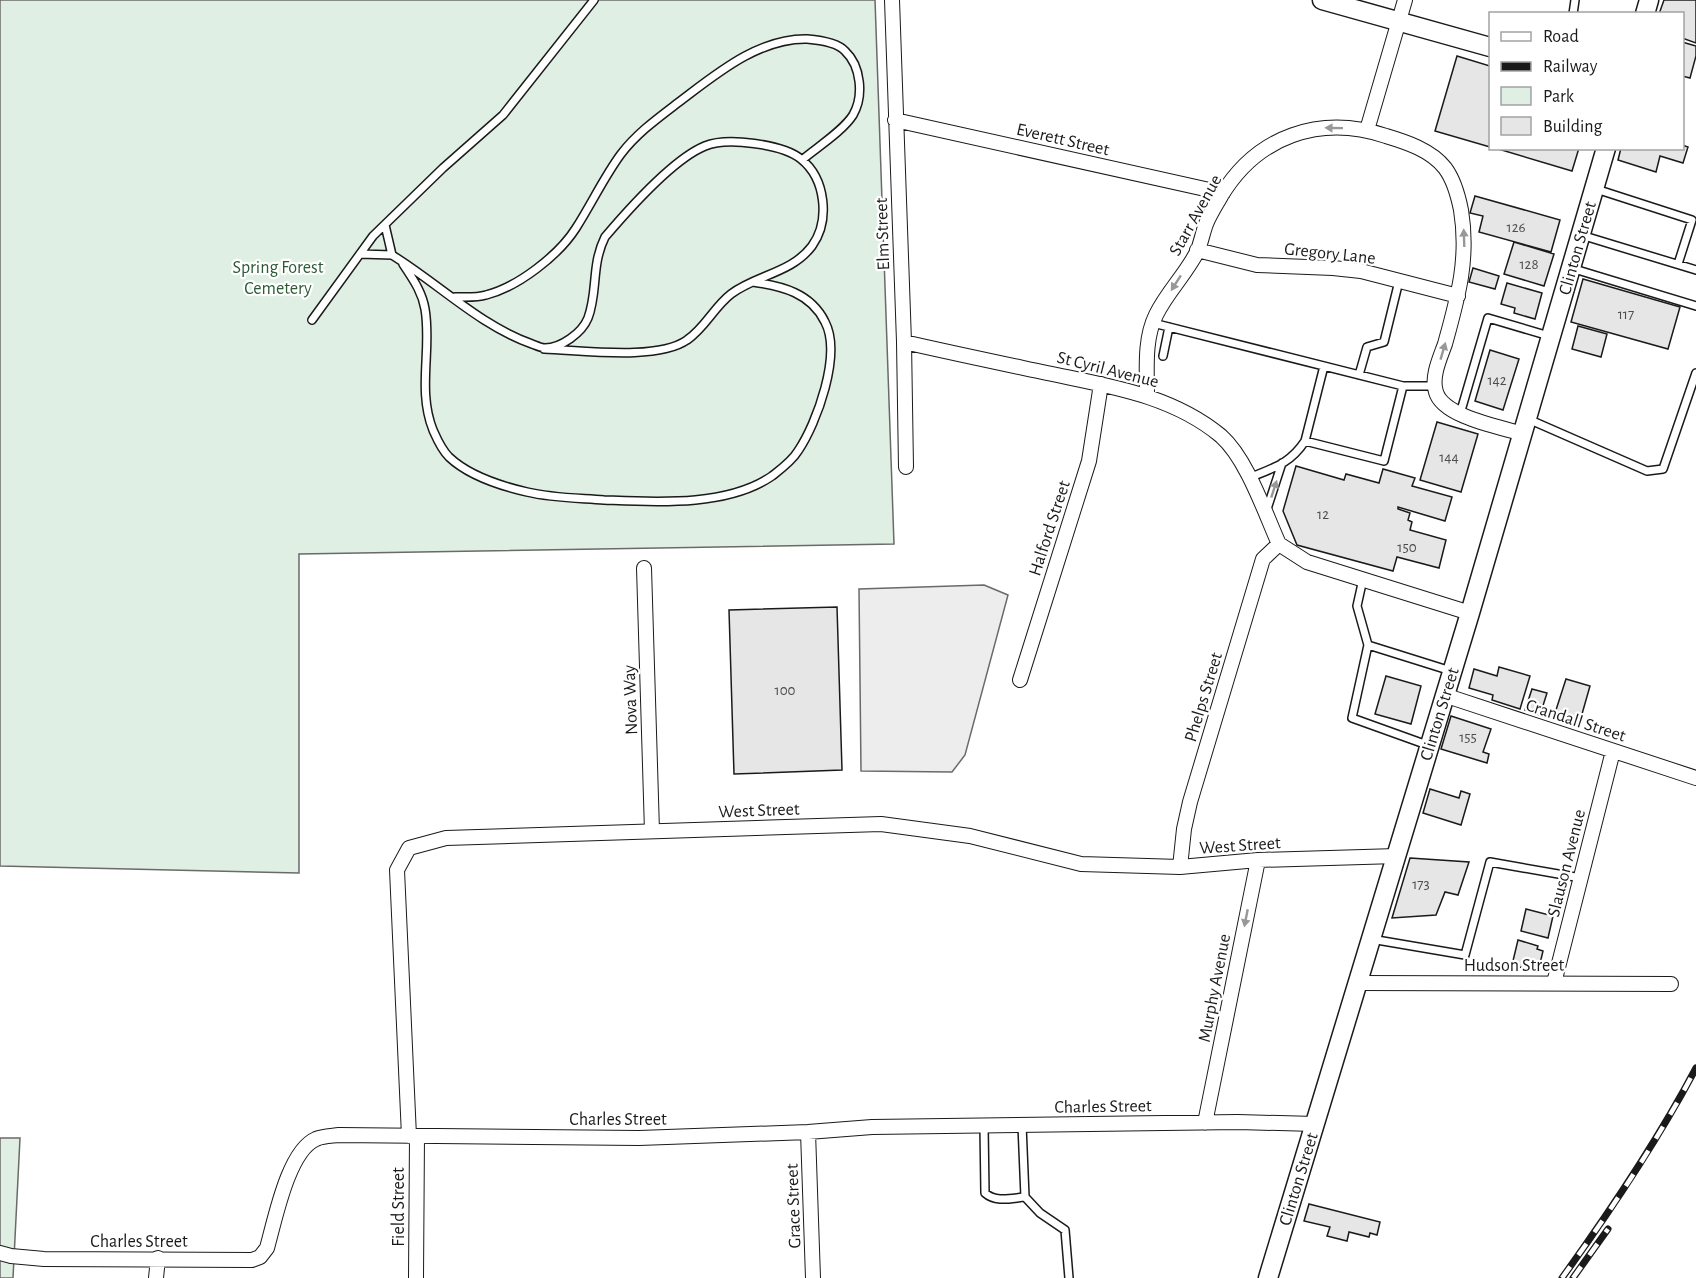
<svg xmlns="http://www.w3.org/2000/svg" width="1696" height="1278" font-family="'Alegreya Sans',sans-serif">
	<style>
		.green { fill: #e0efe3; stroke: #6a6a6a; stroke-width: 1.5 }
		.parking { fill: #ededed; stroke: #6a6a6a; stroke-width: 1.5 }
		.building { fill: #e6e6e6; stroke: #1a1a1a; stroke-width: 1.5 }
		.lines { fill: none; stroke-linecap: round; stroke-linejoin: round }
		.lane-casing { stroke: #1a1a1a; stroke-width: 10 }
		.street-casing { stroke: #1a1a1a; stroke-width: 16 }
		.secondary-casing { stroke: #1a1a1a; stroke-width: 21 }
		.lane { stroke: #fff; stroke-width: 7 }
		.street { stroke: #fff; stroke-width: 14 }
		.secondary { stroke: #fff; stroke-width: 18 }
		.rail-casing { stroke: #1a1a1a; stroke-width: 7 }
		.rail { stroke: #fff; stroke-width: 4.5; stroke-dasharray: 14; stroke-linecap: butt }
		.oneway { fill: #989898 }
		.labels { text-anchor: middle; stroke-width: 4.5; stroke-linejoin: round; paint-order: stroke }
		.number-label { font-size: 15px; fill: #4d4d4d }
		.street-label { font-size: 18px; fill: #1a1a1a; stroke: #fff }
		.park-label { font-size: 18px; fill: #2b5a34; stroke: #fff }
	</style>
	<rect width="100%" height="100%" fill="#fff"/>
	<path class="green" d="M0 0H875L894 544 299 554V873L0 866Z
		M0 1138H20L13 1278H0Z"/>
	<path class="parking" d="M984 585 1008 595 965 755 952 772 861 771 859 589Z"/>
	<path class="building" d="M1664 0H1696V43L1682 38V14H1659Z
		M1682 42 1696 46V56L1690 78 1682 76Z
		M1457 56 1490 66V147L1435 131Z
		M1682 145 1688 147 1683 163 1660 156 1656 172 1618 160 1621 148H1682Z
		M1495 148H1579L1572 171Z
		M1475 196 1560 220 1551 252 1479 232 1483 216 1470 213Z
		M1514 242 1554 254 1544 286 1504 274Z
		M1473 268 1499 276 1495 289 1469 282Z
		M1583 279 1680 307 1668 349 1571 322Z
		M1507 283 1542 293 1535 319 1514 313 1515 308 1501 304Z
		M1578 326 1607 334 1601 357 1572 349Z
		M1490 350 1519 359 1503 410 1475 401Z
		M1437 422 1478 434 1461 492 1420 480Z
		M1296 466 1344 480 1346 474 1379 483 1383 469 1415 478 1412 486 1452 497 1445 521 1398 507V509L1410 513 1408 520 1412 522 1410 530 1446 540 1439 568 1397 557 1393 571 1297 545 1283 511Z
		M837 607 842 770 734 774 729 610Z
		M1499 667 1530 676 1520 709 1492 700 1493 695 1469 688 1474 669 1497 676Z
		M1386 676 1421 686 1411 724 1375 714Z
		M1566 679 1590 686 1580 721 1555 713Z
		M1532 689 1547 693 1540 715 1525 710Z
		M1451 716 1491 729 1483 752 1489 754 1487 763 1441 749Z
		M1430 789 1459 798 1461 791 1470 794 1461 825 1423 813Z
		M1410 858 1469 862 1458 895 1445 892 1436 915 1392 918Z
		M1526 909 1553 916 1548 938 1521 931Z
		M1518 940 1538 946 1537 949 1543 951 1538 972 1512 965Z
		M1309 1204 1380 1222 1377 1235 1370 1233 1369 1237 1349 1232 1347 1241 1327 1236 1330 1227 1304 1221Z"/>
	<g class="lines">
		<defs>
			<path id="lane" d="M1573 14 1575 0
				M1596 189 1692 220 1678 264
				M385 225 392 255C439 284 479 325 532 344 535 345 541 348 545 348 561 348 582 333 588 318 598 292 591 265 605 237 628 210 673 159 705 146 727 137 782 144 801 159 826 179 830 221 812 246 792 273 756 275 731 294 714 307 705 328 687 340 657 361 581 350 544 349
				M1581 235 1696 270
				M360 254 392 255
				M403 264C412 278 422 291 425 309 432 349 417 390 433 430 437 439 441 449 449 457 468 475 501 486 527 492 552 498 578 498 604 500 655 502 727 507 772 476 781 469 792 461 798 451 817 423 842 354 825 322 811 293 782 286 753 282
				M1571 268 1696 306
				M455 297C465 297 476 298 486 295 518 287 559 255 576 228 592 203 604 177 621 154 637 133 658 118 679 102 715 75 758 38 807 39 819 40 837 42 845 51 861 66 864 96 853 115 843 131 816 148 802 160
				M312 320 373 236 443 168 503 115 594 0
				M1153 323 1403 386
				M1163 356 1169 327
				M1359 375 1367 347 1384 342 1399 281
				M1460 414 1488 318 1549 336
				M1528 419 1647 471 1663 469 1696 373
				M1305 441 1324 366
				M1249 478C1273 468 1290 464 1305 441L1384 461 1403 386H1435
				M1267 509 1282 463
				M1363 579 1357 606 1368 645 1352 718 1430 746
				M1368 645 1451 671
				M1371 939 1465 955 1490 862 1581 878
				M1022 1125 1025 1197 1040 1213 1065 1230 1069 1278
				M984 1126 985 1193C996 1203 1012 1198 1025 1197"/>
			<path id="street" d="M892 0 904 342 906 467
				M895 120 1223 193
				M1367 130 1405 0
				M1197 250 1257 265 1333 268 1361 271 1458 296
				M904 342C952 353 1000 363 1047 373 1108 386 1172 395 1221 436 1247 459 1265 513 1279 544L1307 562 1470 613
				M1147 396C1147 370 1144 339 1156 315 1167 292 1187 273 1198 250 1201 242 1203 232 1206 224 1210 214 1216 205 1221 196 1257 136 1320 114 1386 136 1406 142 1431 150 1445 168 1454 180 1458 195 1461 210 1469 259 1458 297 1445 344 1440 358 1431 377 1436 392 1443 417 1501 427 1523 434
				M644 568 652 831
				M1020 680 1089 461 1101 384
				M1444 695 1696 778
				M1180 867 1184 829 1190 802 1263 559 1279 544
				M1358 983 1671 984
				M1554 983 1613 751
				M1205 1123 1258 860
				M808 1132 813 1278
				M409 1136 397 870 409 848 446 838 881 824 970 836 1081 864 1180 867 1258 860 1397 856
				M0 1253 11 1256 44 1259 252 1260 260 1257 267 1248C275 1220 288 1151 316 1139 322 1136 331 1136 339 1135L639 1138 808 1132 872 1127 1238 1122 1315 1124
				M156 1278 158 1258
				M416 1278 417 1136"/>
			<path id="secondary" d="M1322 0 1490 47
				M1645 14 1649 0
				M1268 1278 1470 613 1606 148"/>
		</defs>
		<use href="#lane" class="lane-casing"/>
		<use href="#street" class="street-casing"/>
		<use href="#secondary" class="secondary-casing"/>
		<use href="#lane" class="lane"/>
		<use href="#street" class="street"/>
		<use href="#secondary" class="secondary"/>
		<defs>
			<path id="rail" d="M1562 1278C1611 1210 1657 1142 1696 1068
				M1573 1278 1608 1229"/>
		</defs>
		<use href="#rail" class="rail-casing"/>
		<use href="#rail" class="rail"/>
	</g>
	<defs><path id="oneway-solid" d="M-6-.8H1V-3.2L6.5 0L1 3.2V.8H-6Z" transform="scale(1.5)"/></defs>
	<g class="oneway">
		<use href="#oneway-solid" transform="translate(1334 128) rotate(-179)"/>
		<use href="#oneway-solid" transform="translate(1464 238) rotate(-92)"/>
		<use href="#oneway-solid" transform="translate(1176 283) rotate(123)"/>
		<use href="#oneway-solid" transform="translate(1443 351) rotate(-74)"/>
		<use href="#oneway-solid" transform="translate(1274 489) rotate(-72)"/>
		<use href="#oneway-solid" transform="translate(1246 918) rotate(101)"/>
	</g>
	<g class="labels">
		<g class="number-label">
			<text x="1516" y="232">126</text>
			<text x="1529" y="269">128</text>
			<text x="1626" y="319">117</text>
			<text x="1497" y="385">142</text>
			<text x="1449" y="462">144</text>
			<text x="1323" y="519">12</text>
			<text x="1407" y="552">150</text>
			<text x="785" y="695">100</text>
			<text x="1468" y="742">155</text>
			<text x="1421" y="889">173</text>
		</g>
		<g class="street-label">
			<text transform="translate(1063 139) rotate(13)" y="6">Everett Street</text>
			<text transform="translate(1195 215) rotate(-61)" y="6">Starr Avenue</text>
			<text transform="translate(882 234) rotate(-92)" y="6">Elm Street</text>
			<text transform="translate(1577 248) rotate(-74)" y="6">Clinton Street</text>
			<text transform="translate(1330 253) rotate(6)" y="6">Gregory Lane</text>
			<text transform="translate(1108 369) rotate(14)" y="6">St Cyril Avenue</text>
			<text transform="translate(1049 528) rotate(-72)" y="6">Halford Street</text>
			<text transform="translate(1203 697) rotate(-73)" y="6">Phelps Street</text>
			<text transform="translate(630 700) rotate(-92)" y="6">Nova Way</text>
			<text transform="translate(1439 714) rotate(-73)" y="6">Clinton Street</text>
			<text transform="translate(1576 720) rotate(18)" y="6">Crandall Street</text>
			<text transform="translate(759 810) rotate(-2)" y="6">West Street</text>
			<text transform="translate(1240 845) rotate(-4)" y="6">West Street</text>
			<text transform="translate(1566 863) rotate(-76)" y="6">Slauson Avenue</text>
			<text x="1514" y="971">Hudson Street</text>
			<text transform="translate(1214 988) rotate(-79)" y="6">Murphy Avenue</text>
			<text transform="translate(1103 1106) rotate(-1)" y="6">Charles Street</text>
			<text x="618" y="1125">Charles Street</text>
			<text transform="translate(1298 1179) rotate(-73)" y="6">Clinton Street</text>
			<text transform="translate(793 1206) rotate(-92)" y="6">Grace Street</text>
			<text transform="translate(398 1207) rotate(-90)" y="6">Field Street</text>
			<text x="139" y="1247">Charles Street</text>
		</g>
		<g class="park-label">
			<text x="278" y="273">Spring Forest<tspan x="278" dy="21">Cemetery</tspan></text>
		</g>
	</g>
	<rect x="1489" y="12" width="195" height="138" fill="#ffffff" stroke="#a3a3a3" stroke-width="1.5"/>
	<rect x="1501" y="32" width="30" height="9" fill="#ffffff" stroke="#a3a3a3" stroke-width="1.5"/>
	<text x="1543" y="42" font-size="18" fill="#1a1a1a">Road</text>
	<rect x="1501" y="62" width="30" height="9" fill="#1a1a1a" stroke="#a3a3a3" stroke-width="1.5"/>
	<text x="1543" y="72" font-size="18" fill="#1a1a1a">Railway</text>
	<rect x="1501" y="87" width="30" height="18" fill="#e0efe3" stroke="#a3a3a3" stroke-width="1.5"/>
	<text x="1543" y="102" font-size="18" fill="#1a1a1a">Park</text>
	<rect x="1501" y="117" width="30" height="18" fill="#e6e6e6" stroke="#a3a3a3" stroke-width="1.5"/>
	<text x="1543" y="132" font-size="18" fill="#1a1a1a">Building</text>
</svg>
